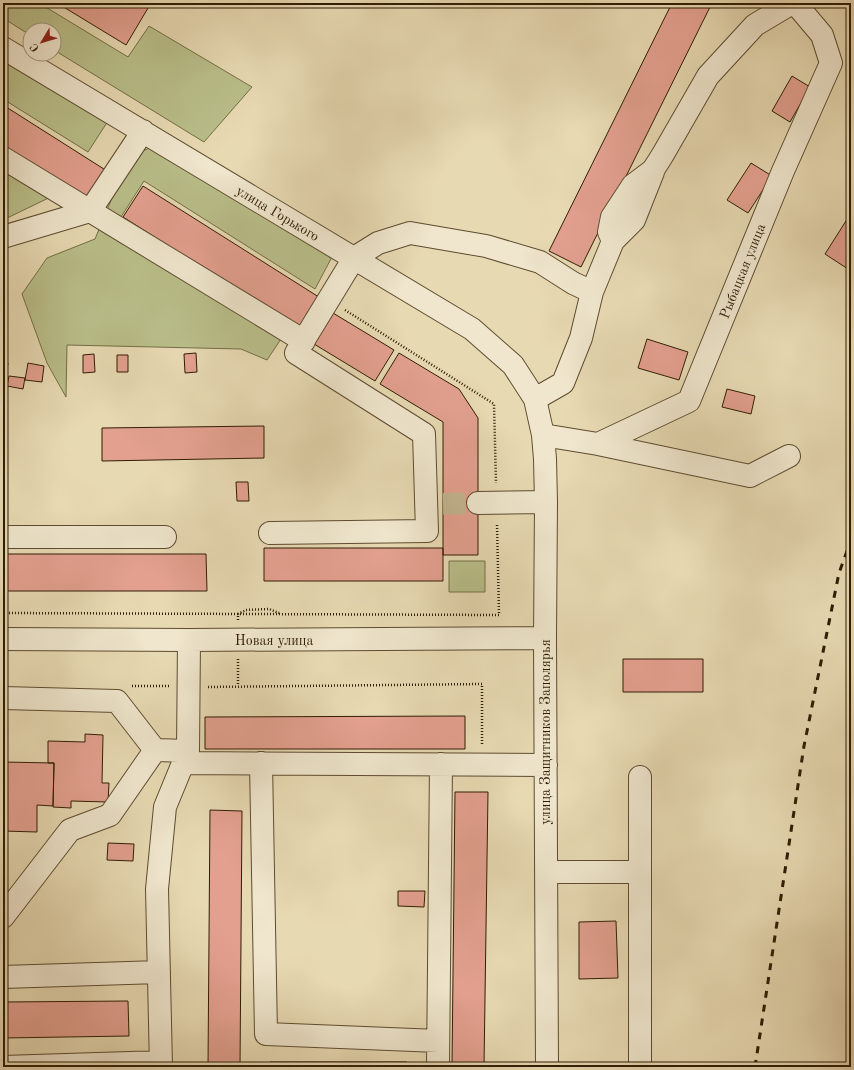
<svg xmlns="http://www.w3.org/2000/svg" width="854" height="1070" font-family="'Old Standard TT',serif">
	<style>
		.green { fill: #b9be89; stroke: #746e46 }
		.building { fill: #e3a08f; stroke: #301d04 }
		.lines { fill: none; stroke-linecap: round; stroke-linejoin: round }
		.minor-tunnel { stroke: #c2b38f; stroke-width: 22; stroke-dasharray: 22 11; stroke-linecap: butt }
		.minor-casing { stroke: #5e4c30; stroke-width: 24 }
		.path { stroke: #301d04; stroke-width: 2.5; stroke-dasharray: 1 2; stroke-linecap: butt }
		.minor { stroke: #efe6cd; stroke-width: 22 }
		.rail { stroke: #301d04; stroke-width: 3; stroke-dasharray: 7 7; stroke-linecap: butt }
		.labels { text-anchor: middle; stroke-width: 3.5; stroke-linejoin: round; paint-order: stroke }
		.street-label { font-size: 14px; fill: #301d04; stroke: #efe6cd }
	</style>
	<rect width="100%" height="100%" fill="#e7d9b2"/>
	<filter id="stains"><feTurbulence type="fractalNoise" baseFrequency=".005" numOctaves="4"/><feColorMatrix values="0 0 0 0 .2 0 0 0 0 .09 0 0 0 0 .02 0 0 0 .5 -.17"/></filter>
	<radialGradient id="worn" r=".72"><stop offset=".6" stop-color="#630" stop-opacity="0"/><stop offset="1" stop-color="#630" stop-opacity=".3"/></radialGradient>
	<path class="green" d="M3 3H39L128 57 149 26 252 87 204 142 54 50V30H30V35L3 18Z
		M3 58 108 121 88 152 3 99Z
		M156 145 333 255 315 289 144 181 119 220 289 327 267 360 241 349 67 345 66 397 47 363 22 294 47 258 95 239 119 181 134 155Z
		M3 152 63 191 3 220Z
		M449 561H485V592H449Z"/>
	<path class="building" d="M57 3H151L126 45Z
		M672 3H708L711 5 581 267 549 251Z
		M792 76 810 87 790 122 772 111Z
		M3 105 107 171 88 201 3 148Z
		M751 163 772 176 748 213 727 200Z
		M143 186 322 299 302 330 123 217Z
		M851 213V264L848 269 825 254Z
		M333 313 394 350 375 381 314 344Z
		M647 339 688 352 679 380 638 368Z
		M196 353 197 372 185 373 184 354Z
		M399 353 459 389 478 418V555H443V422L380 384Z
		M94 354 95 372 83 373V355Z
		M117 355H128V372H117Z
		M3 363H8L5 384H3Z
		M28 363 44 366 42 382 25 380Z
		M9 376 25 378 23 389 7 386Z
		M727 389 755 396 751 414 722 407Z
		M264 426V458L102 461V428Z
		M236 482H248L249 501H237Z
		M264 548H443V581H264Z
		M3 554H206L207 591H3Z
		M623 659H703V692H623Z
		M465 716V749H205V717Z
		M85 734 103 735 102 783H109L108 802 71 801V808L53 807 54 763H48V741L85 742Z
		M3 762 54 763 53 806 37 805V832L3 831Z
		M455 792H488L484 1067H452Z
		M210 810 242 811 240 1067H208Z
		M3 831H5L7 904 3 905Z
		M108 843 134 844 133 861 107 860Z
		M398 891H425L424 907 398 906Z
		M616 921 618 978 579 979V922Z
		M128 1001 129 1036 3 1038V1002Z
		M270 1062H407V1067H270Z"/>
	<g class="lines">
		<path class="minor-tunnel" d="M443 504 478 503"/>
		<defs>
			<path id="minor" d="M3 48 472 329 513 365 535 399 543 435 545 459 546 502 545 638 547 1067
				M3 158 304 341
				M3 237 90 211 143 131
				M613 241 609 232 612 217 633 185 653 170 662 156 708 76 755 25 792 3
				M592 292 613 241 634 220 653 172
				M543 435 598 444 689 401 783 171 831 63 822 35 795 3
				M598 444 750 476 789 456
				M478 503 546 502
				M270 533 427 531 424 434 296 353 354 258 378 243 410 233 486 246 540 262 573 283 592 292 581 338 563 383 535 399
				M3 537H165
				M3 639 189 640 545 638
				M3 698 117 701 155 750
				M184 763 546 765
				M261 763 266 1034 438 1041
				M546 872H640V1067
				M640 872V777
				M3 917 70 830 110 815 155 750 188 751
				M3 977 159 972
				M3 1067 161 1062
				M161 1067 157 889 165 807 188 751 189 640
				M438 1067 441 764"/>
		</defs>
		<use href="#minor" class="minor-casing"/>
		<path class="path" d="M345 310 494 404 496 483
			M3 613 499 615 497 524
			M238 620V614L246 610 269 609 279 613
			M238 659V686
			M132 686H169
			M208 687 482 684V744"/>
		<use href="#minor" class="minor"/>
		<path class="rail" d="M755 1067 804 746 839 573 851 540"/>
	</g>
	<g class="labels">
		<g class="street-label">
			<text transform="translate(278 213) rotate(31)" y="5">улица Горького</text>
			<text transform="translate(742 271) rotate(-68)" y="5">Рыбацкая улица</text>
			<text x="274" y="645">Новая улица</text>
			<text transform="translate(545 732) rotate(-90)" y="5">улица Защитников Заполярья</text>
		</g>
	</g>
	<rect width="854" height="1070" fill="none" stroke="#e7d9b2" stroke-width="16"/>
	<rect x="4" y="4" width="846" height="1062" fill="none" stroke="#301d04" stroke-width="2"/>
	<rect x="8" y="8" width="838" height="1054" fill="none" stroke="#301d04"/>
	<g transform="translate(42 42) rotate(232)"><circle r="19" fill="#efe6cd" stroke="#a3967d"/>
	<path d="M0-3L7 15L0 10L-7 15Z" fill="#8f2418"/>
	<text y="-6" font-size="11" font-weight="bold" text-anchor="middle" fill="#301d04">С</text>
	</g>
	<rect width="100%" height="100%" filter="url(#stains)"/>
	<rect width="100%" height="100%" fill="url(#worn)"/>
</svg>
